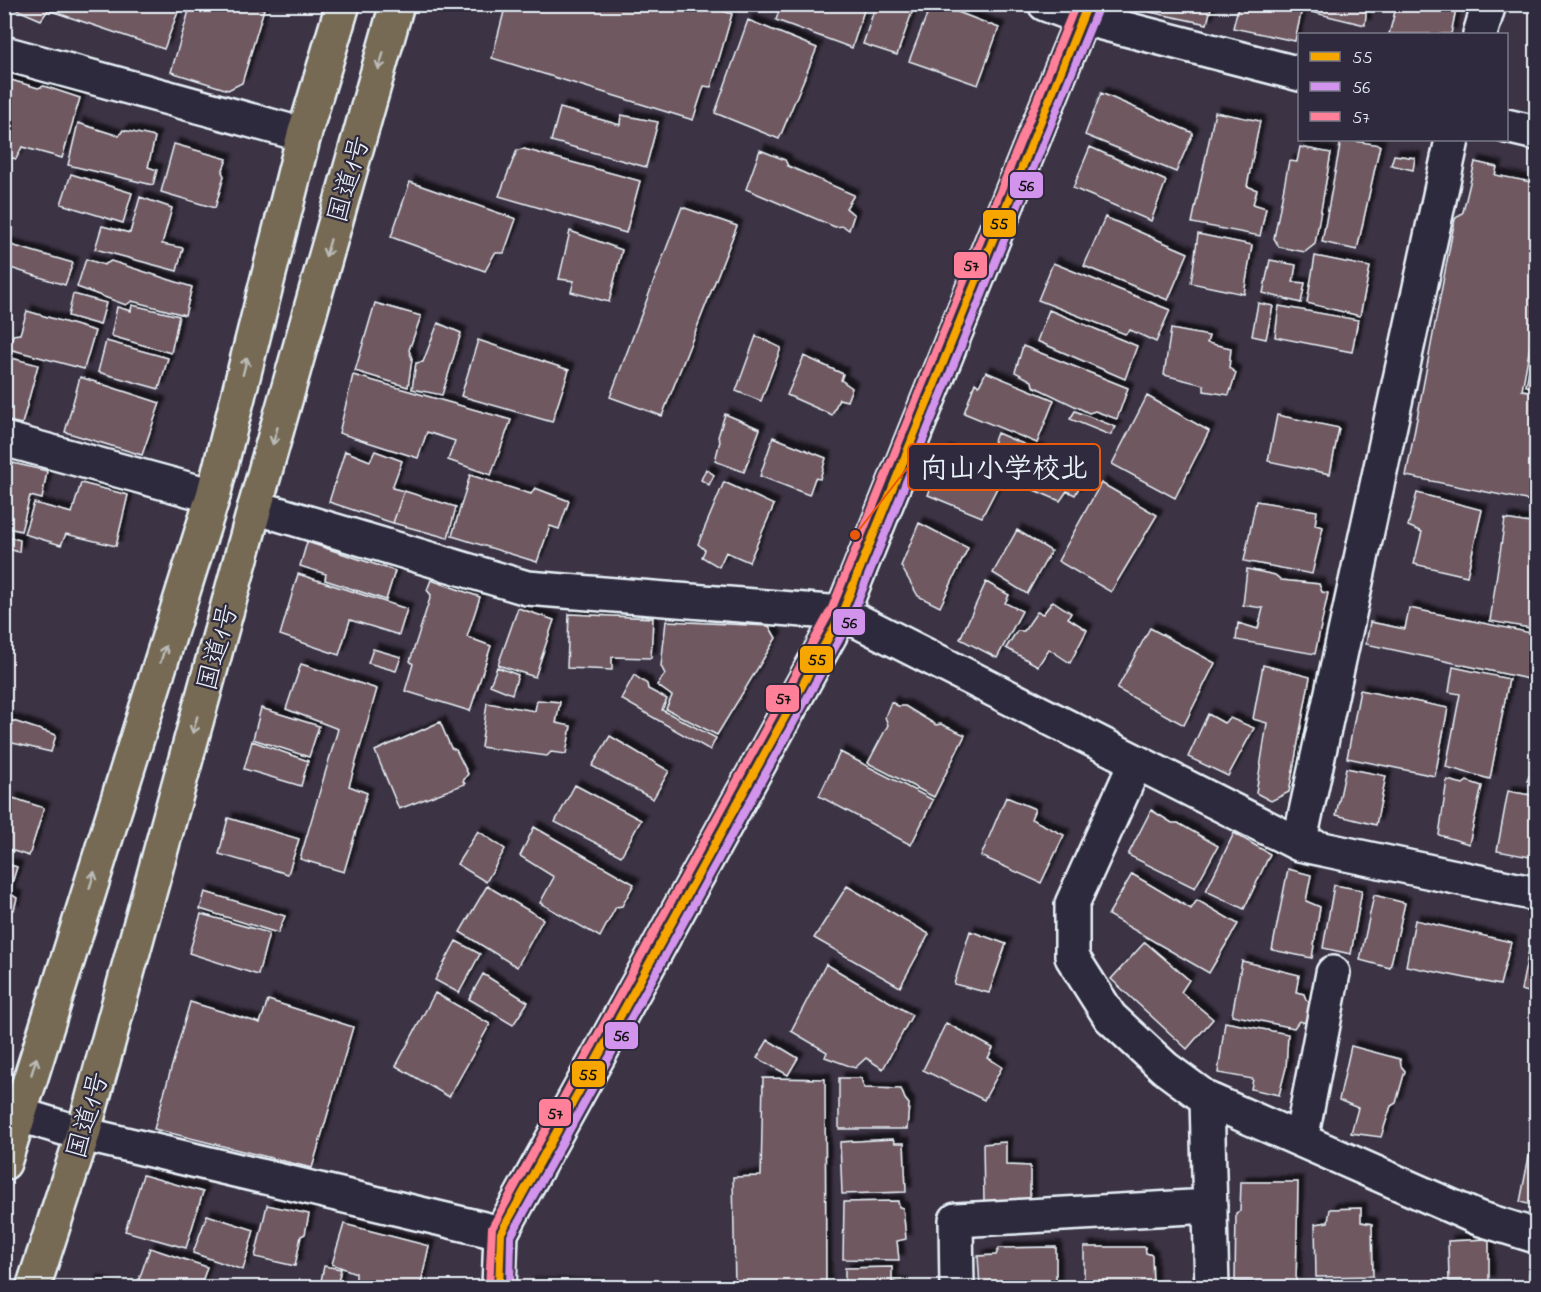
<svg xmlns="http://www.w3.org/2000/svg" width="1541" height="1292" font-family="'Indie Flower','Klee One',sans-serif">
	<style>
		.building { fill: #705960; stroke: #e8f1f8; stroke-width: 1.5; filter: url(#shadow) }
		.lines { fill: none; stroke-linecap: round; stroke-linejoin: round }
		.minor-casing { stroke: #e8f1f8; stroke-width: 38 }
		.tertiary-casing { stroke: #e8f1f8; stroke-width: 38 }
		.trunk-casing { stroke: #e8f1f8; stroke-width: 38 }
		.minor { stroke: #2f2a3d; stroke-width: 33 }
		.tertiary { stroke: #2f2a3d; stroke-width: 33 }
		.trunk { stroke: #766a55; stroke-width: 33 }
		.bus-1-casing { stroke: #2f2a3d; stroke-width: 12 }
		.bus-2-casing { stroke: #2f2a3d; stroke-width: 12 }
		.bus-3-casing { stroke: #2f2a3d; stroke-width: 12 }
		.bus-1 { stroke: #f7a600; stroke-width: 8 }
		.bus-2 { stroke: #d193ec; stroke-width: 8 }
		.bus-3 { stroke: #ff8098; stroke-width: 8 }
		.oneway { stroke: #babbb7 }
		.labels { text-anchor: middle; stroke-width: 4.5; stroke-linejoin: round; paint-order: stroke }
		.street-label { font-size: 27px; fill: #e8f1f8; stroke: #2f2a3d }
		.leader { fill: none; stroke: #e8590c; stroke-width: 2 }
		.callout-dot { fill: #e8590c; stroke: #2f2a3d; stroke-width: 2 }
		.callout { fill: #2f2a3d; stroke: #e8590c; stroke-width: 2 }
		.callout-label { font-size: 28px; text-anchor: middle; font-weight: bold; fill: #e8f1f8 }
		.line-badge { stroke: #2f2a3d; stroke-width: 2 }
		.pale-badge-label { font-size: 16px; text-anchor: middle; font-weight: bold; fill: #111 }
	</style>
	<defs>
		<filter id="shadow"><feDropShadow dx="5.5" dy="-5.5" stdDeviation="1.5" flood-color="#0009"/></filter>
	</defs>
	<rect width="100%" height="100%" fill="#3c3344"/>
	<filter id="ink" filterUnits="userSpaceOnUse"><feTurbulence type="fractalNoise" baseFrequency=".0167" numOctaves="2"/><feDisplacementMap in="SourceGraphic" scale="12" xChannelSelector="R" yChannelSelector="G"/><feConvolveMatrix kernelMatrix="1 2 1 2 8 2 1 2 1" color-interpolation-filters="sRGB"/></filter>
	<g filter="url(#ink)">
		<path class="building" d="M4 4H181L164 49 48 10 41 20Z
			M191 4H250L264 9 242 83 228 90 171 72Z
			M506 4H703L732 14 711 87 704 86 693 120 492 58Z
			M781 4H866L852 48 776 20Z
			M876 4H915L897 55 863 44Z
			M931 4H937L999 28 978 85 909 61Z
			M1146 4H1212L1207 24 1150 12Z
			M1239 4H1303L1295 41 1233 28Z
			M1308 4H1367L1365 25 1307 11Z
			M1397 4H1457L1451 34H1389Z
			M748 20 817 48 779 139 715 113Z
			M4 78 38 88 44 86 80 98 62 158 22 147 16 159 4 155Z
			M1101 93 1193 133 1176 172 1085 135Z
			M560 108 620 125 621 115 658 122 646 167 551 141Z
			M1215 112 1260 121 1247 186 1257 190 1253 204 1266 208 1260 236 1192 223Z
			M78 123 119 136 123 130 155 137 148 167 157 170 153 185 68 165Z
			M1341 140H1348L1380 145 1357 250 1322 242Z
			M174 144 227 159 222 172 224 176 215 208 161 192Z
			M1090 147 1166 181 1151 221 1073 188Z
			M1300 147 1331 153 1315 244 1305 252 1279 247 1274 238 1289 161 1297 162Z
			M524 149 640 181 626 233 499 196 517 150Z
			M760 150 785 160 788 166 854 195 846 208 854 215 849 230 843 226 835 227 746 189Z
			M1394 155 1415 158 1413 170 1391 165Z
			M1475 162 1497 167 1495 175 1536 183V314L1522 390 1536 392V502L1406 476 1455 219 1463 212Z
			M71 174 132 193 123 223 61 204Z
			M410 182 516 219 504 253H495L485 271 391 237Z
			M140 197 172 208 162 244 183 248 177 271 95 249 102 226 130 233Z
			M682 207 737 226 662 416 610 397Z
			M1105 217 1188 253 1168 300 1084 266Z
			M570 231 622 250 609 302 571 292 574 281 559 279Z
			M1198 234 1252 245 1244 294 1191 283Z
			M4 243 73 263 65 285 4 266Z
			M1315 256 1370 267 1360 316 1307 303Z
			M86 259 104 265 111 261 192 287 185 315 132 301 126 305 77 287Z
			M1270 260 1296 265 1293 282 1305 283 1301 303 1263 293Z
			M1053 263 1170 310 1156 342 1130 330 1125 334 1038 300Z
			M73 294 106 303 100 325 68 316Z
			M375 303 421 316 409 350 412 359 408 387 355 371Z
			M1258 303 1273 306 1266 339 1252 336Z
			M132 305 179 316 171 353 111 336 117 307 131 311Z
			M1279 306 1358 320 1352 352 1275 337Z
			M1049 310 1137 346 1125 379 1037 341Z
			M27 311 95 331 84 369 9 349 13 335 20 334Z
			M438 323 461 333 442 395 412 389 416 363 423 362Z
			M1171 329 1209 336 1207 343 1231 348 1229 368 1236 373 1229 395 1204 391V385L1164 375Z
			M1536 334V388L1526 386Z
			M756 336 781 348 761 401 736 391Z
			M478 340 569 370 552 422 461 396Z
			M106 341 168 358 159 389 98 372Z
			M1023 346 1128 388 1117 419 1095 411 1089 413 1033 386 1032 381 1015 372Z
			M4 356 38 365 22 424 4 420Z
			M804 356 843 374 841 380 852 388 847 401 839 399 832 415 787 395Z
			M986 372 1054 400 1037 443 964 413 975 383 979 386Z
			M353 375 511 420 491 475 448 460 455 441 427 432 418 458 339 433Z
			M80 377 160 403 142 455 65 432Z
			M1147 396 1209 431 1175 498 1112 464Z
			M1075 411 1116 427 1110 435 1070 419Z
			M725 414 760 429 744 472 715 461 720 441 718 437Z
			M1277 415 1339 428 1330 474 1268 461Z
			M997 433 1088 471 1075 495 1067 491 1060 501 996 474 999 466 987 460Z
			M773 437 826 458 820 479 815 478 809 495 760 476Z
			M345 451 370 461 375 451 402 461 392 488 404 491 393 523 329 502Z
			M945 451 987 470 999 484 982 517 928 495Z
			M4 461 47 471 42 499 30 496 21 531 4 527Z
			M706 469 714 475 709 485 701 480Z
			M470 475 531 494 535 488 569 501 559 529 550 526 537 562 452 536Z
			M724 482 774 505 749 562 726 552 719 567 702 557 705 550 698 544Z
			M81 483 128 495 116 546 66 534 61 545 24 534 34 503 72 513Z
			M1101 483 1157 515 1111 592 1058 561Z
			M404 491 456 507 448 538 393 523Z
			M1417 493 1482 510 1467 576 1414 564 1422 532 1408 526Z
			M1256 501 1317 511 1315 525 1323 527 1312 574 1244 561Z
			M1505 519 1536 524V629L1490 621Z
			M919 523 968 548 940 607 918 596 901 566Z
			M1017 530 1051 551 1027 594 993 573Z
			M4 536 20 540 19 552 4 548Z
			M307 542 395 571 386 600 325 580 326 574 300 566Z
			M1247 569 1275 575 1281 580 1319 584 1322 592 1328 593 1315 654 1236 640 1238 623 1258 629 1263 608 1243 605Z
			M298 574 407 609 399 635 350 620 339 655 280 635Z
			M431 580 480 597 467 637 491 646 470 711 405 691 413 664 410 661 431 595 427 590Z
			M986 582 1009 595 1005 603 1022 611 997 658 960 639Z
			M1053 601 1071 613 1068 618 1087 630 1070 663 1049 649 1038 666 1006 648 1017 631H1024L1037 612 1043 614Z
			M518 608 554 620 535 677 498 665Z
			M1409 608 1536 634V655L1533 680 1366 644 1370 622 1405 629Z
			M569 614 653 618 651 658 612 657V670L567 668Z
			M666 621 769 626 776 638 717 735 666 709 672 696 657 685 665 674 661 666Z
			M1150 628 1215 663 1184 725 1117 689Z
			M373 649 401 657 396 671 368 663Z
			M301 664 377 689 349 786 367 793 344 872 300 859 338 729 286 709Z
			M1263 665 1310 677 1289 792 1271 801 1256 793 1267 723 1253 719Z
			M497 667 518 675 512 694 490 685Z
			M1453 667 1509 679 1490 779 1446 767 1460 694 1449 692Z
			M634 675 647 684 648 689 667 699 662 710 716 738 710 750 621 699Z
			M1360 690 1448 708 1435 776 1347 758Z
			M537 700 560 702 556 723 571 726 566 754 551 752 547 756 481 747 487 703 535 711Z
			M891 702 898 706H905L936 725 941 724 965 735 934 797 868 763 888 725 885 717Z
			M261 708 319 726 309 757 253 739Z
			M1208 714 1224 723 1230 718 1254 728 1228 776 1188 757Z
			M4 718 56 735 51 752 4 741Z
			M440 722 451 748 456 750 468 774 463 781 465 784 399 809 375 751Z
			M610 736 669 771 653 799 592 766Z
			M252 741 308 761 301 786 244 769Z
			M840 752 933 800 911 845 819 796Z
			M1346 768 1386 776 1376 825 1336 815Z
			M1530 774 1536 775V784L1527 781Z
			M1447 780 1463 784 1467 781 1482 786 1469 844 1439 835Z
			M575 785 641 820 621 856 555 822Z
			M1508 791 1536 796V858L1497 851Z
			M1006 797 1035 809 1031 819 1064 835 1041 883 981 856Z
			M13 798 44 808 29 856 4 848V823Z
			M1151 810 1172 823H1178L1218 846 1195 888 1128 855Z
			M228 818 299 839 288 874 219 854Z
			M534 827 634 884 622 906 616 907 600 937 540 903 554 877 520 856Z
			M478 831 505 849 486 882 457 864Z
			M1234 833 1270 854 1244 909 1206 891Z
			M4 863 17 867 9 893 17 898 14 910 4 907Z
			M1288 869 1311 875 1306 901 1320 907 1312 958 1272 950Z
			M1132 874 1191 909 1197 900 1238 924 1209 973 1108 915Z
			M1334 885 1362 890 1351 954 1323 948Z
			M487 886 543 919 517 967 460 932Z
			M847 886 929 934 900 987 814 938Z
			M205 892 285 916 278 933 200 909Z
			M1374 895 1405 903 1390 968 1360 960Z
			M201 914 269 933 258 975 189 953Z
			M1536 915V994L1521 990Z
			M1415 920 1511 942 1500 985 1406 966Z
			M970 931 1006 944 989 993 954 984Z
			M456 941 480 954 459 993 435 980Z
			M1145 942 1189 980 1181 992 1213 1019 1187 1049 1111 979Z
			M1242 961 1299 975 1296 992 1304 994 1306 1000 1312 1003 1307 1023 1299 1021 1294 1028 1232 1015Z
			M826 964 912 1015 883 1069 866 1058 855 1068 825 1057 827 1052 791 1031Z
			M483 974 528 1002 513 1025 469 999Z
			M435 993 490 1024 449 1097 396 1066Z
			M268 1000 353 1027 312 1168 154 1129 190 1002 260 1023Z
			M1225 1022 1288 1034 1286 1068 1279 1095 1251 1089 1253 1079 1218 1073Z
			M946 1023 993 1048 988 1058 1002 1067 984 1100 923 1070Z
			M768 1040 798 1058 788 1075 757 1058Z
			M1351 1046 1400 1059 1401 1066 1405 1071 1396 1103 1391 1106 1381 1137 1351 1133 1358 1108 1339 1100Z
			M763 1078 825 1079 826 1288H735L733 1177 761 1176Z
			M839 1078H861L864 1088 901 1089 905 1099 909 1104 907 1129H839Z
			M893 1139 895 1143H904L906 1192 842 1194 840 1142Z
			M1006 1142V1165L1030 1166V1206L984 1202 983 1144Z
			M1531 1146 1536 1148V1206L1520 1202Z
			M143 1175 203 1192 186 1248 125 1231Z
			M1241 1182H1298L1296 1283 1235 1281 1236 1213 1240 1211Z
			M898 1201 899 1207 903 1208 906 1239 897 1241 899 1260 843 1259 844 1202Z
			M267 1205 309 1214 305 1234 301 1236 295 1266 255 1257Z
			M1361 1208V1222L1372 1224 1373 1276 1316 1277 1315 1224 1328 1222 1330 1209Z
			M207 1215 254 1230 243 1270 193 1253Z
			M344 1224 429 1246 420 1288 387 1283 388 1288H356V1273L332 1264Z
			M1489 1239V1281H1449L1448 1241Z
			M1056 1247V1288H980L978 1256 996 1255 999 1248Z
			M1084 1247H1145L1146 1253 1152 1255 1153 1288H1084Z
			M150 1248 207 1267 200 1288H136Z
			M324 1266 341 1269 337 1286 321 1281Z
			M892 1267V1282L903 1284V1288H845V1268Z
			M1536 1272V1288H1529V1273Z
			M92 1281 113 1288H91Z
			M529 1284 599 1285V1288H529Z"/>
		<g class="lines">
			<defs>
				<path id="minor" d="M1045 4 1083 18
					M1480 34 1489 4
					M4 53 304 135
					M4 439 213 496
					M255 507 527 588 842 613 1299 844 1536 894
					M1136 762 1072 904V957L1110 1017 1165 1068 1207 1099 1478 1218 1536 1236
					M1299 844 1452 140
					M1207 1099 1212 1288
					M4 1110 83 1134 501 1233
					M1301 1140 1333 973
					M957 1288 956 1220 1210 1206"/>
				<path id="tertiary" d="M1083 18 1300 74
					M1506 126 1536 133
					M499 1288 501 1233 842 613 1088 4"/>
				<path id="trunk" d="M4 1163 213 496 304 135 343 4
					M33 1288 83 1134 255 507 397 4"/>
			</defs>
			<use href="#minor" class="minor-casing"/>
			<use href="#tertiary" class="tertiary-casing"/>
			<use href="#trunk" class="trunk-casing"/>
			<use href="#minor" class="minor"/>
			<use href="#tertiary" class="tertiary"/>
			<use href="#trunk" class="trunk"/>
			<defs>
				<path id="bus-1" d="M499 1288 501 1233 842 613 1088 4"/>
				<path id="bus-2" d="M510 1288 511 1236 851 618 1098 8"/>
				<path id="bus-3" d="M489 1288 492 1228 832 608 1076 4"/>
			</defs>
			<use href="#bus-1" class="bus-1-casing"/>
			<use href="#bus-2" class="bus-2-casing"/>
			<use href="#bus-3" class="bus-3-casing"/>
			<use href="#bus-1" class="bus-1"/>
			<use href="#bus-2" class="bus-2"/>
			<use href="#bus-3" class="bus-3"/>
		</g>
		<defs><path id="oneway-shaft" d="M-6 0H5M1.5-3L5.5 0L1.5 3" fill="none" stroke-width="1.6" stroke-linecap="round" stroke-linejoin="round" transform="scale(1.5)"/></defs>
		<g class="oneway">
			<use href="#oneway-shaft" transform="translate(381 61) rotate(106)"/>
			<use href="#oneway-shaft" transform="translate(328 248) rotate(106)"/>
			<use href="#oneway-shaft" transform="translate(245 366) rotate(-76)"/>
			<use href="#oneway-shaft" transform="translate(275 436) rotate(106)"/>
			<use href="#oneway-shaft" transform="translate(163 654) rotate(-73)"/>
			<use href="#oneway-shaft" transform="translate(195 725) rotate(105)"/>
			<use href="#oneway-shaft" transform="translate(92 880) rotate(-73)"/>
			<use href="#oneway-shaft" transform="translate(34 1066) rotate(-73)"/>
		</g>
	</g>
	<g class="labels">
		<g class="street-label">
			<text transform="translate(348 179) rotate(-74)" y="9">国道1号</text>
			<text transform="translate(217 647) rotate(-75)" y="9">国道1号</text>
			<text transform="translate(87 1115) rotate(-74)" y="9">国道1号</text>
		</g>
	</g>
	<path class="leader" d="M855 535L908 467"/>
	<circle class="callout-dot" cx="855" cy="535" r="6"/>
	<rect class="callout" x="908" y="444" width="192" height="46" rx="6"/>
	<g class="callout-label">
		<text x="1004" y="477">向山小学校北</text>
	</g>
	<g class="line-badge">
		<rect x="1009" y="171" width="35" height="28" rx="6" fill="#d193ec"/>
		<rect x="982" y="209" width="35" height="29" rx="6" fill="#f7a600"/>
		<rect x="953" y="251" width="35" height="28" rx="6" fill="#ff8098"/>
		<rect x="832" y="608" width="34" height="28" rx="6" fill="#d193ec"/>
		<rect x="799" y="645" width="35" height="29" rx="6" fill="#f7a600"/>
		<rect x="765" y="684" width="35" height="29" rx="6" fill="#ff8098"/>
		<rect x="604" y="1021" width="35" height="29" rx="6" fill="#d193ec"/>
		<rect x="571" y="1060" width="35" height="28" rx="6" fill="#f7a600"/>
		<rect x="538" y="1098" width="34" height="29" rx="6" fill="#ff8098"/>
	</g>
	<g class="pale-badge-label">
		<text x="1026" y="191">56</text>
		<text x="999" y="229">55</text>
		<text x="971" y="271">57</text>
		<text x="849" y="628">56</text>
		<text x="817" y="665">55</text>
		<text x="783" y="704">57</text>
		<text x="621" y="1041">56</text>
		<text x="588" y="1080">55</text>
		<text x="555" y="1119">57</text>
	</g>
	<rect width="1541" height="1292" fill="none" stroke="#2f2a3d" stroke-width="24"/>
	<rect x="12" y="12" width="1517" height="1268" fill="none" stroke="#e8f1f8" stroke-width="2" filter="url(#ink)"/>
	<rect x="1298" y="33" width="210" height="108" fill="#2f2a3d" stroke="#797a88" stroke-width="1.5"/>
	<rect x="1310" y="52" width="30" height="9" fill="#f7a600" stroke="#797a88" stroke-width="1.5"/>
	<text x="1352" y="63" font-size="18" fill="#e8f1f8">55</text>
	<rect x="1310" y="82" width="30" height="9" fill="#d193ec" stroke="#797a88" stroke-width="1.5"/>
	<text x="1352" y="93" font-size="18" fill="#e8f1f8">56</text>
	<rect x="1310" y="112" width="30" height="9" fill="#ff8098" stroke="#797a88" stroke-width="1.5"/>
	<text x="1352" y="123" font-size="18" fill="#e8f1f8">57</text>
</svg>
